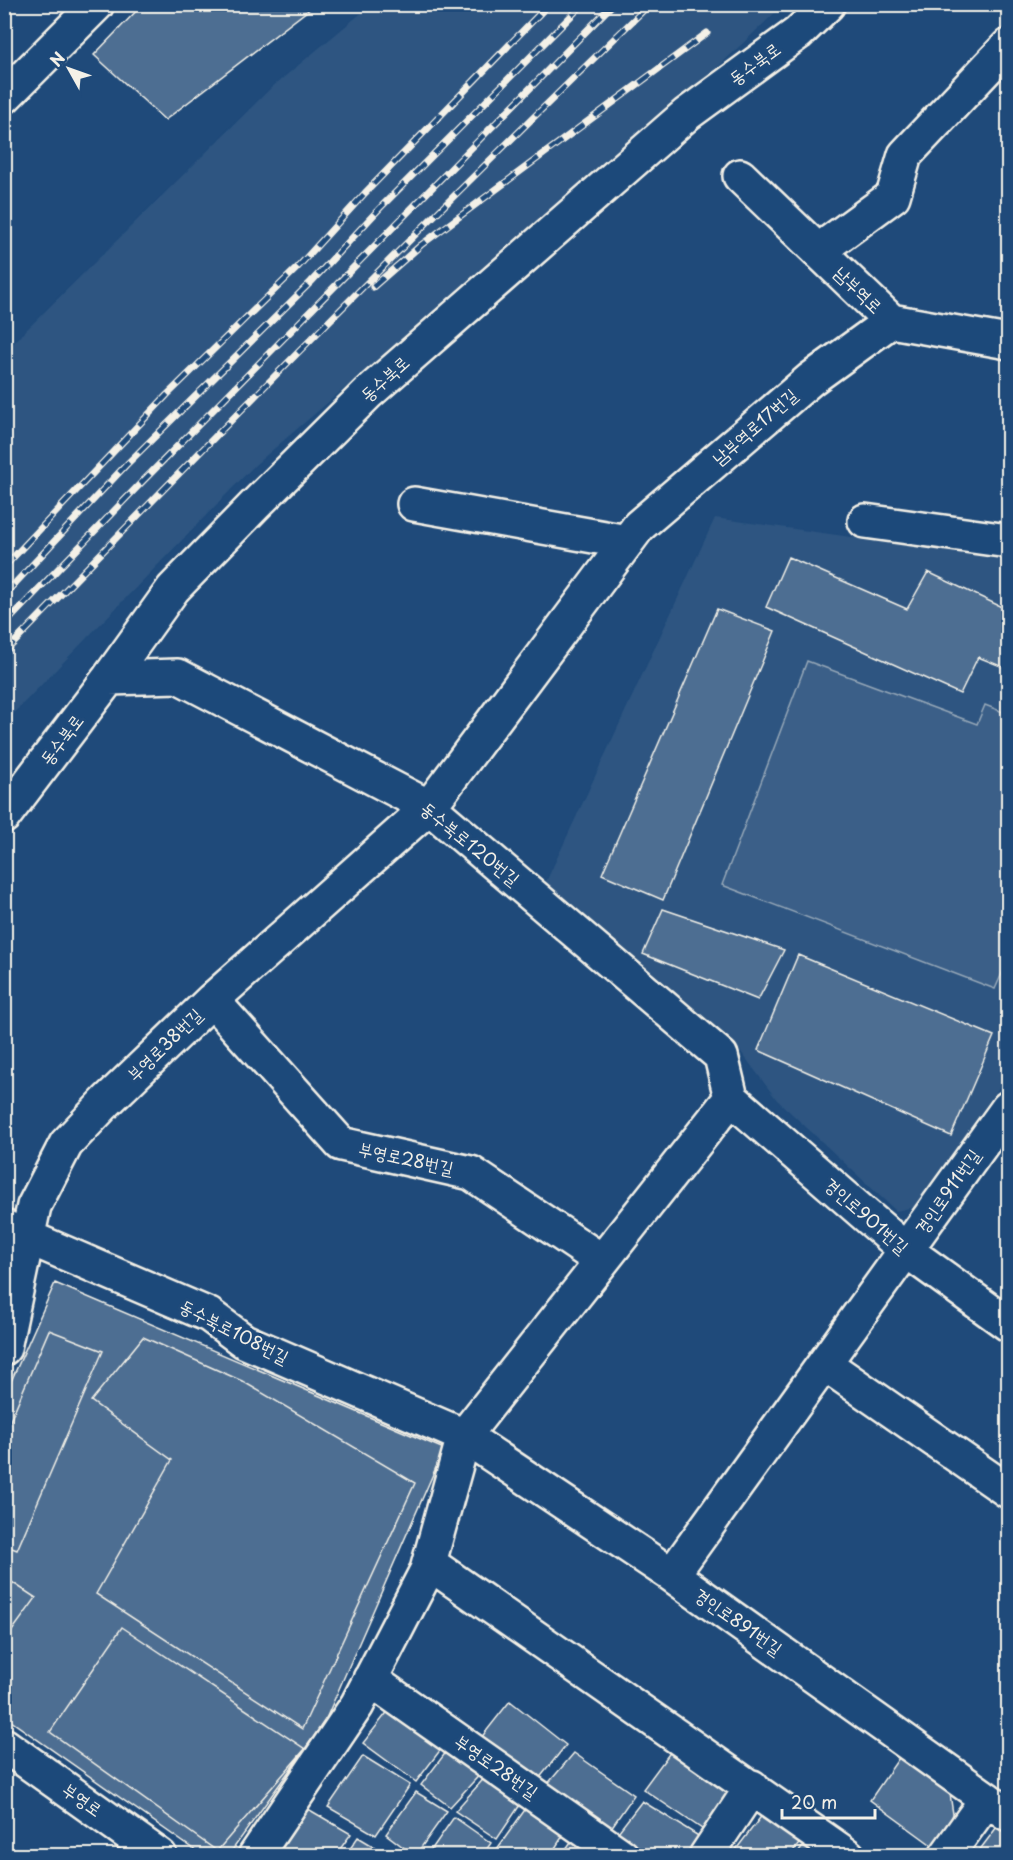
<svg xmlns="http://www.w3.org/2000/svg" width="1013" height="1860" font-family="'Playpen Sans','Poor Story',sans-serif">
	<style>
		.built { fill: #2d5581 }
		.green { fill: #3a5f88; stroke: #97a8b8; stroke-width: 1.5 }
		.building { fill: #4d6e92; stroke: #f4f1e8; stroke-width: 1.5 }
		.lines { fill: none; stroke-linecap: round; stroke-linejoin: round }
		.minor-casing { stroke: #f4f1e8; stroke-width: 38 }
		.major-casing { stroke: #f4f1e8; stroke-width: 38 }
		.minor { stroke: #1f4a7a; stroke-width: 33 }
		.major { stroke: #1f4a7a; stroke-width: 33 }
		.rail-casing { stroke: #f4f1e8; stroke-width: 7 }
		.rail { stroke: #1f4a7a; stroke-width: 4.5; stroke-dasharray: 14; stroke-linecap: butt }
		.labels { text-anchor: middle; stroke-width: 6; stroke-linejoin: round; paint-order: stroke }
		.street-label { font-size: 18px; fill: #f4f1e8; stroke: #1f4a7a }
	</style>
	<rect width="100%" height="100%" fill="#1f4a7a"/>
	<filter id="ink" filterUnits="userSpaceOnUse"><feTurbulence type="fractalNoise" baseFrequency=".0167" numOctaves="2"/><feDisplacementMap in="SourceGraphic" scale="12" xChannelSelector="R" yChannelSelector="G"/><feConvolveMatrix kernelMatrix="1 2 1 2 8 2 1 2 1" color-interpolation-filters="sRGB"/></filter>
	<g filter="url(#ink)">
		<path class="built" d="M371 5H783L701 83 255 465 14 713 5 728V351L272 87Z
			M715 518 1008 559V1075L914 1207 896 1211 777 1100 732 1040 545 884Z"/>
		<path class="green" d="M807 661 977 724 985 705 1008 714V960L995 989 722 885Z"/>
		<path class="building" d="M143 4H316L165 120 94 55Z
			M788 557 907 609 928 572 1008 610V669L978 657 960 694 766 607Z
			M717 609 775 631 663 900 602 874Z
			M663 909 784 950 758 1000 643 954Z
			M798 955 994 1036 951 1136 758 1050Z
			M55 1283 444 1449 325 1721 228 1856H203L4 1716V1397Z
			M49 1330 103 1351 17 1550 4 1545V1435Z
			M143 1337 242 1381 415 1483 302 1729 96 1594 172 1460 91 1401Z
			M4 1577 36 1598 4 1642Z
			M122 1627 305 1749 217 1851 50 1732Z
			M510 1701 566 1745 538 1780 480 1739Z
			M393 1705 448 1740 416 1782 363 1743Z
			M453 1743 485 1769 450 1807 421 1785Z
			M677 1743 740 1789 711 1835 643 1789Z
			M903 1752 943 1783 950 1794 953 1814 949 1826 933 1846 870 1800Z
			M574 1753 634 1795 609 1831 545 1787Z
			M363 1756 410 1785 376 1835 328 1807Z
			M488 1774 524 1799 497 1839 455 1811Z
			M416 1792 447 1811 415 1856 386 1834Z
			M642 1801 705 1840 696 1856H640L615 1836Z
			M529 1804 566 1831 550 1856H492Z
			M308 1809 351 1834 335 1856H275Z
			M766 1810 804 1838 789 1856H731Z
			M454 1817 491 1843 482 1856H427Z
			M1003 1819 1008 1822V1856H975Z
			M575 1836 601 1856H561Z
			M358 1837 390 1856H345Z
			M809 1838 835 1856H796Z"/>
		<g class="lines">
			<defs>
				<path id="minor" d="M4 97 97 4
					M740 176 891 321 1008 342
					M818 251 893 196 905 155 1008 46
					M414 504 627 542
					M865 521 1008 541
					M109 678 178 676 429 807 721 1056 731 1098
					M4 816 109 678 173 589 255 505 368 393 687 114 798 33 828 4
					M212 1000 341 1144 471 1173 602 1261
					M731 1098 907 1251 1008 1324
					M4 1227 209 1315 244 1341 464 1436 672 1575 1008 1814
					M4 1348 34 1206 66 1144 107 1101 212 1000 429 807 639 526 811 379 891 321
					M825 1364 1008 1491
					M429 1563 848 1856
					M672 1575 1008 1108
					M370 1679 622 1856
					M255 1856 357 1705 427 1570 464 1436 731 1098
					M706 1856 752 1787
					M946 1856 987 1799"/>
				<path id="major" d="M4 1745 160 1856"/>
			</defs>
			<use href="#minor" class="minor-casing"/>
			<use href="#major" class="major-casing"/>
			<use href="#minor" class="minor"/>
			<use href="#major" class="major"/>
			<defs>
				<path id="rail" d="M373 287 421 245 707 33
					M4 567 167 395 297 268 365 193 549 4
					M4 595 126 465 311 282 380 208 583 4
					M4 625 141 483 613 4
					M4 653C217 434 430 216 650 4"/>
			</defs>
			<use href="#rail" class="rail-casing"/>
			<use href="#rail" class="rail"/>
		</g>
	</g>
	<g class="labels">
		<g class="street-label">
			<text transform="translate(755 64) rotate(-36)" y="6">동수북로</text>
			<text transform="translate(858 290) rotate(44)" y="6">남부역로</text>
			<text transform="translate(385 379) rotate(-42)" y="6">동수북로</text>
			<text transform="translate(755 427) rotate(-41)" y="6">남부역로17번길</text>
			<text transform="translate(62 740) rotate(-53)" y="6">동수북로</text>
			<text transform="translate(470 844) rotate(39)" y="6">동수북로120번길</text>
			<text transform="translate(165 1045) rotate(-44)" y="6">부영로38번길</text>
			<text transform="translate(406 1159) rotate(12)" y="6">부영로28번길</text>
			<text transform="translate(948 1192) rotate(-55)" y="6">경인로911번길</text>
			<text transform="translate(866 1216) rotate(41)" y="6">경인로901번길</text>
			<text transform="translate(234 1332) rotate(27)" y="6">동수북로108번길</text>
			<text transform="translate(738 1622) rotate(35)" y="6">경인로891번길</text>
			<text transform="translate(496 1767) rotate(35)" y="6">부영로28번길</text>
			<text transform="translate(82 1800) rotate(35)" y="6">부영로</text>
		</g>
	</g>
	<rect width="1013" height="1860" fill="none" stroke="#1f4a7a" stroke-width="24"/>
	<rect x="12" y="12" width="989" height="1836" fill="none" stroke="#f4f1e8" stroke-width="2" filter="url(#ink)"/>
	<g transform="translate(69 69) rotate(310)" stroke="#1f4a7a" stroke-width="4.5" paint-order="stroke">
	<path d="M0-4.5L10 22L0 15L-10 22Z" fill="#f4f1e8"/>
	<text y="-9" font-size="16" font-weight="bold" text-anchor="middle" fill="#f4f1e8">N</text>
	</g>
	<path d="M782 1809v9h93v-9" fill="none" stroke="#f4f1e8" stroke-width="3"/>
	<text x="791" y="1809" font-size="18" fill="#f4f1e8" stroke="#1f4a7a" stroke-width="4.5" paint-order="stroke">20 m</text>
</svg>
